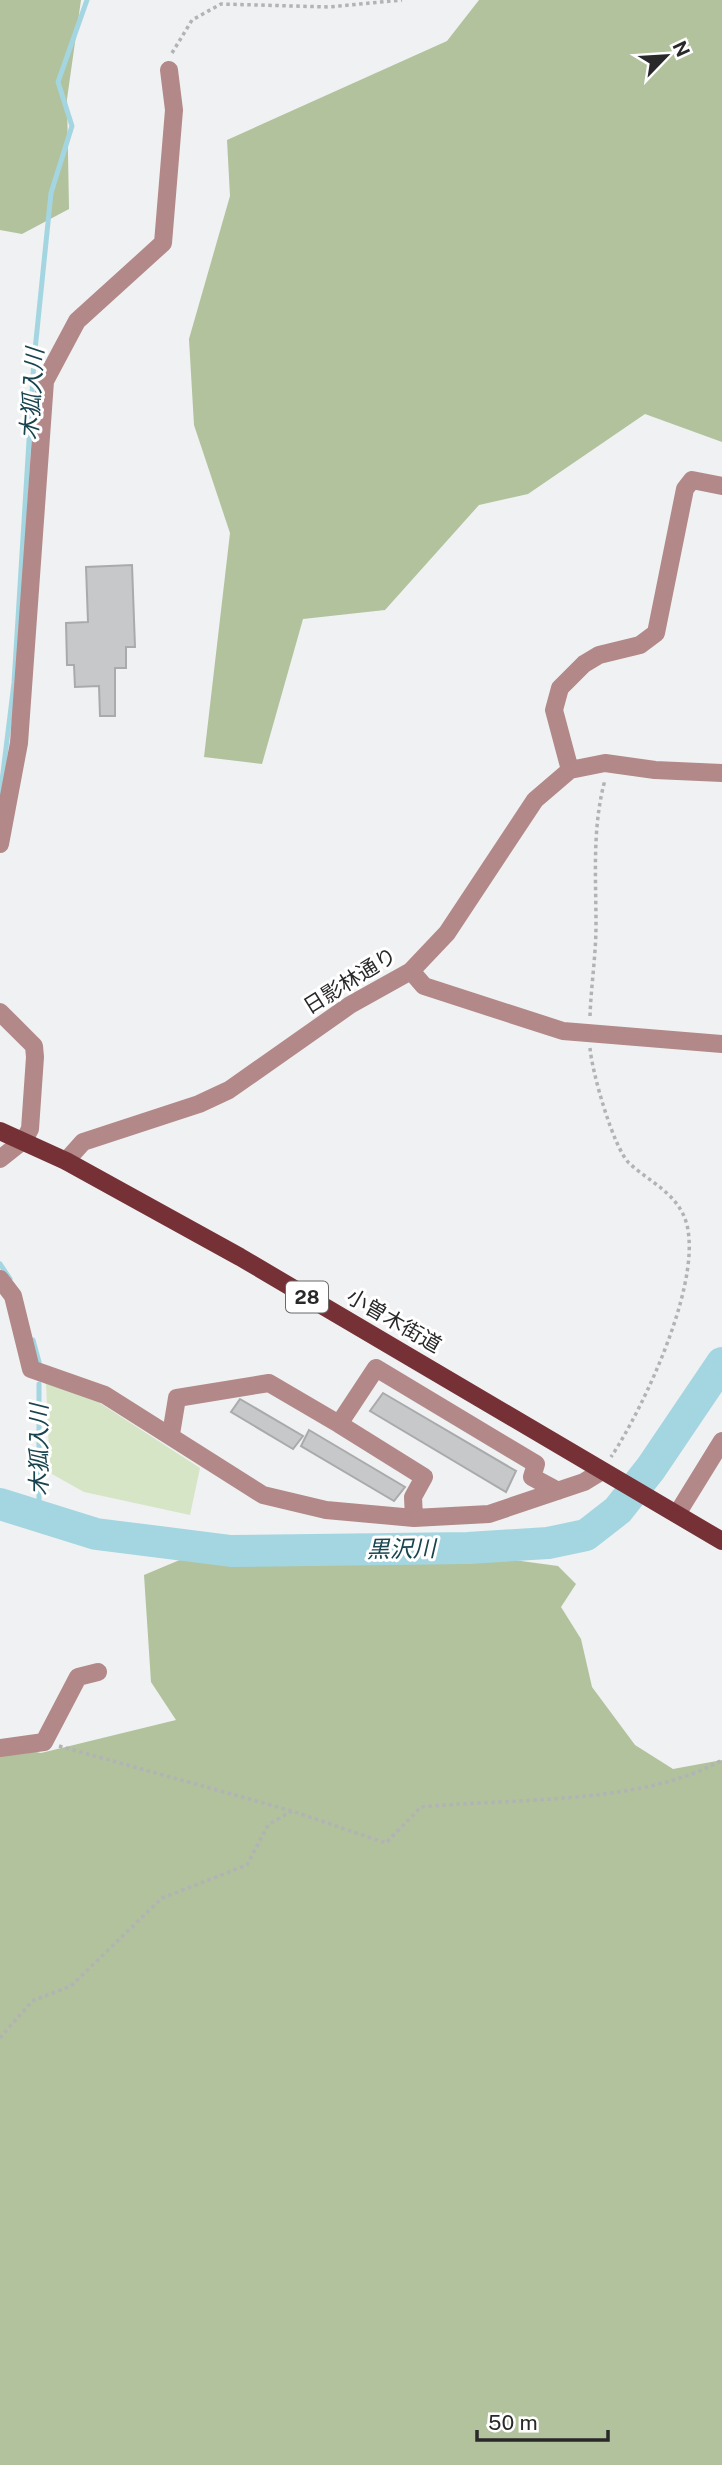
<svg xmlns="http://www.w3.org/2000/svg" width="722" height="2465" font-family="'Public Sans','Noto Sans JP',sans-serif">
	<style>
		.green { fill: #d6e5c5 }
		.forest { fill: #b1c29d }
		.lines { fill: none; stroke-linecap: round; stroke-linejoin: round }
		.stream { stroke: #a4d6e2; stroke-width: 5 }
		.river { stroke: #a4d6e2; stroke-width: 32 }
		.building { fill: #c7c8c9; stroke: #a9aaab; stroke-width: 2 }
		.path { stroke: #b2b3b4; stroke-width: 3.5; stroke-dasharray: 3.5 3.5; stroke-linecap: butt }
		.minor { stroke: #b28889; stroke-width: 18 }
		.major { stroke: #763137; stroke-width: 18 }
		.labels { text-anchor: middle; stroke-width: 6; stroke-linejoin: round; paint-order: stroke }
		.shield { fill: #fff; stroke: #696969; stroke-width: 2 }
		.shield-label { font-size: 19px; font-weight: bold; fill: #292929 }
		.street-label { font-size: 21px; fill: #292929; stroke: #fff }
		.water-label { font-size: 23px; font-style: italic; fill: #17444e; stroke: #fff }
	</style>
	<rect width="100%" height="100%" fill="#f0f1f2"/>
	<path class="green" d="M46 1383 89 1396 200 1468 190 1515 84 1492 50 1473Z"/>
	<path class="forest" d="M0 0H81L67 99 69 209 22 234 0 230Z
		M479 0H722V442L645 414 528 494 479 505 385 610 303 619 262 764 204 757 230 533 194 425 189 339 230 196 227 140 447 41Z
		M201 1551 475 1555 558 1566 576 1584 561 1607 581 1639 592 1687 635 1745 673 1769 722 1760V2465H0V1745L41 1753 176 1720 151 1682 144 1575Z"/>
	<g class="lines">
		<path class="stream" d="M0 797 14 683 34 360 51 193 72 126 58 82 87 0
			M0 1264 10 1279
			M33 1340 39 1362
			M39 1384V1516"/>
		<path class="river" d="M0 1504 96 1534 231 1551 468 1548 548 1543 586 1535 618 1510 651 1468 722 1363"/>
	</g>
	<path class="building" d="M132 565 135 647H126V668H115V716H100L99 686 75 687 74 665H67L66 623 88 622 86 567Z
		M383 1393 516 1471 506 1492 370 1411Z
		M240 1399 303 1436 293 1449 231 1412Z
		M309 1430 405 1487 394 1501 301 1446Z"/>
	<g class="lines">
		<path class="path" d="M172 53 192 20 221 4 329 7 402 0
			M590 1016C591 986 596 955 596 925 596 877 592 827 605 780
			M590 1048C592 1072 613 1147 629 1163 647 1180 671 1190 683 1214 710 1269 643 1409 611 1457
			M59 1746 292 1811 386 1843 421 1807C512 1798 643 1805 722 1760
			M0 2038 32 2001 71 1986 162 1898 247 1865 268 1825 292 1811"/>
		<path class="minor" d="M570 770 554 710 560 688 584 664 599 655 640 645 656 633 685 489 692 480 722 486
			M0 844 19 743 45 381 77 321 163 243 174 110 169 70
			M411 971 424 986 563 1031 722 1044
			M0 1012 34 1046 35 1057 30 1129 24 1140 0 1159
			M66 1161 83 1142 199 1104 229 1090 350 1005 411 971 447 933 535 800 570 770 605 763 655 770 722 773
			M0 1279 13 1296 31 1369 105 1395 263 1495 326 1510 414 1518 489 1514 584 1482 602 1471
			M171 1434 177 1398 269 1383 339 1424
			M677 1514 722 1441
			M414 1518 413 1497 424 1477 339 1424 376 1368 536 1464 532 1477 558 1491
			M0 1748 44 1742 78 1677 98 1672"/>
		<path class="major" d="M0 1131 66 1161 240 1257 722 1541"/>
	</g>
	<g class="labels">
		<rect class="shield" x="286" y="1281.5" width="42" height="31" rx="5"/>
		<g class="shield-label">
			<text x="307" y="1304">28</text>
		</g>
		<g class="street-label">
			<text transform="translate(350 981) rotate(-32)" y="7">日影林通り</text>
			<text transform="translate(394 1321) rotate(30)" y="7">小曽木街道</text>
		</g>
		<g class="water-label">
			<text transform="translate(32 394) rotate(-86)" y="8">木狐入川</text>
			<text transform="translate(39 1450) rotate(-90)" y="8">木狐入川</text>
			<text transform="translate(401 1549) rotate(-1)" y="8">黒沢川</text>
		</g>
	</g>
	<g transform="translate(666 56) rotate(65)" stroke="#ffffff" stroke-width="5" paint-order="stroke">
	<path d="M0-5L12 26L0 18L-12 26Z" fill="#292929"/>
	<text y="-10" font-size="19" font-weight="bold" text-anchor="middle" fill="#292929">N</text>
	</g>
	<path d="M477 2430v10h131v-10" fill="none" stroke="#292929" stroke-width="3.5"/>
	<text x="488" y="2430" font-size="21" fill="#292929" stroke="#ffffff" stroke-width="5" paint-order="stroke">50 m</text>
</svg>
